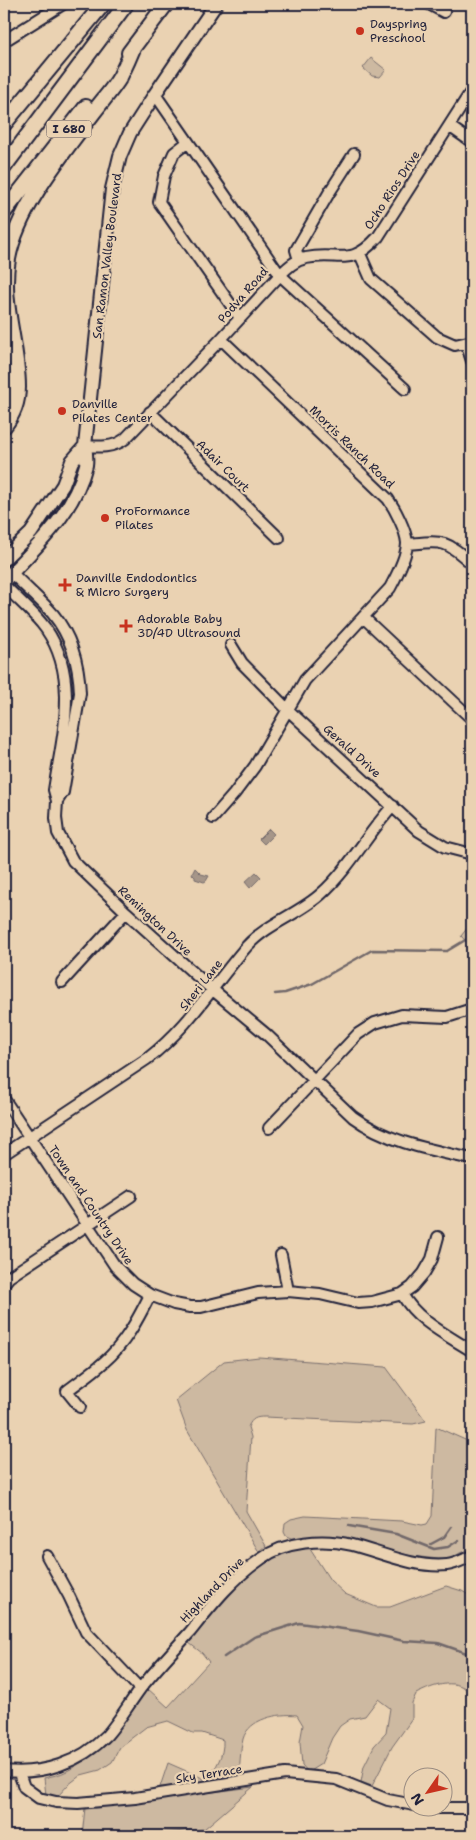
<svg xmlns="http://www.w3.org/2000/svg" width="476" height="1840" font-family="'Shantell Sans',sans-serif">
	<style>
		.green { fill: #cdb9a1; stroke: #786e6e }
		.water { fill: #a69689; stroke: #71686a }
		.lines { fill: none; stroke-linecap: round; stroke-linejoin: round }
		.stream { stroke: #71686a; stroke-width: 2.5 }
		.minor-casing { stroke: #22223b; stroke-width: 14 }
		.major-casing { stroke: #22223b; stroke-width: 16 }
		.highway-casing { stroke: #22223b; stroke-width: 18 }
		.minor { stroke: #ead2b2; stroke-width: 10 }
		.major { stroke: #ead2b2; stroke-width: 12 }
		.highway { stroke: #ead2b2; stroke-width: 14 }
		.poi-dot { fill: #c8321e; stroke: #ead2b2; stroke-width: 2 }
		.labels { text-anchor: middle; stroke-width: 4.5; stroke-linejoin: round; paint-order: stroke }
		.shield { fill: #ead2b2; stroke: #5e575f; stroke-width: 1 }
		.shield-label { font-size: 11px; font-weight: bold; fill: #22223b }
		.poi-label { font-size: 12px; fill: #22223b; stroke: #ead2b2; text-anchor: start }
		.street-label { font-size: 12px; fill: #22223b; stroke: #ead2b2 }
	</style>
	<rect width="100%" height="100%" fill="#ead2b2"/>
	<filter id="ink" filterUnits="userSpaceOnUse"><feTurbulence type="fractalNoise" baseFrequency=".02" numOctaves="2"/><feDisplacementMap in="SourceGraphic" scale="10" xChannelSelector="R" yChannelSelector="G"/><feConvolveMatrix kernelMatrix="1 2 1 2 8 2 1 2 1" color-interpolation-filters="sRGB"/></filter>
	<g filter="url(#ink)">
		<path class="green" d="M371 58 386 70 380 77 372 76 363 68Z
			M472 922V948L461 936Z
			M259 1357 386 1367 426 1421 413 1424 265 1417C256 1417 252 1418 248 1427L251 1437 246 1511 266 1546 259 1552 187 1430 176 1400 224 1361Z
			M436 1427 472 1443V1548L460 1553 448 1560 411 1556 346 1539 296 1540 286 1536 284 1532 285 1523 291 1519 305 1516 402 1521 422 1525 427 1524 432 1516Z
			M308 1546 330 1580 345 1594 376 1607H390L446 1586 462 1591 472 1597V1695C458 1676 434 1685 416 1694L412 1703V1719L392 1747 372 1786 361 1782 364 1766 374 1746 386 1733 390 1708 378 1699 365 1716 350 1719 340 1726 332 1738 321 1764 308 1772 302 1765 300 1742 303 1725 297 1715C279 1713 249 1718 243 1739 240 1751 240 1765 239 1778L192 1787H160L168 1763 207 1780C216 1767 224 1756 223 1740L202 1733H193L168 1721 146 1727 120 1747 112 1762 100 1770 81 1775 68 1785 58 1796 46 1795 44 1778C51 1776 60 1775 67 1771 102 1753 124 1720 147 1688L168 1707 209 1662 202 1653 189 1643C212 1608 242 1570 282 1553 290 1550 300 1548 308 1546Z
			M253 1787 204 1829 134 1836H82L85 1808Z"/>
		<path class="water" d="M269 829 274 834 264 844 259 839Z
			M195 868 201 874 209 876 206 881 204 882 195 879V877L192 874Z
			M256 872 261 877 250 888 245 882Z"/>
		<g class="lines">
			<path class="stream" d="M275 994 285 993 312 984 372 950 447 951 472 936
				M349 1526 396 1534 434 1549 448 1547 459 1540
				M431 1544 444 1537 451 1527
				M224 1657 254 1637 299 1623 358 1631 404 1641 438 1643 472 1655"/>
			<defs>
				<path id="minor" d="M429 4 444 12
					M4 41 63 4
					M449 126 472 142
					M188 142 174 153 164 176 159 202 240 318
					M360 254 371 279 437 337 455 345 472 341
					M299 260 296 250 329 193 354 154
					M466 343 472 361
					M405 389 280 275C287 268 295 260 306 258 340 251 349 269 378 237L472 90
					M150 412 279 538
					M85 446C99 447 113 448 125 439L221 339 280 275 155 94
					M407 544C443 541 445 539 472 564
					M12 573C25 587 40 599 53 614 71 636 79 665 80 693L63 792 57 801
					M4 585C18 600 34 612 46 629 80 678 62 737 54 790L57 801 56 818 58 833 73 861 126 912 207 985 267 1035 353 1117C387 1142 431 1150 472 1159
					M363 617 472 719
					M231 645 242 663 287 709 419 831 445 847 472 854
					M213 818 234 794 255 766 305 680 390 588C396 577 407 556 407 543 406 530 395 509 388 499L221 339
					M62 982 126 912
					M4 1099 115 1266 133 1284 150 1295 174 1304 190 1307H201L258 1293 288 1291 320 1294 358 1303 372 1302 402 1294 412 1287 424 1273 432 1259 438 1237
					M269 1128 358 1034 375 1023 402 1015 447 1017 472 1009
					M4 1154 147 1059C189 1027 213 985 247 946 268 923 299 914 321 894 350 868 367 834 393 806
					M281 1255 288 1291
					M4 1283 9 1277 131 1196
					M402 1294C417 1321 447 1335 472 1351
					M80 1407 67 1391C80 1381 93 1372 104 1362 125 1344 138 1319 150 1295
					M47 1556 69 1596 86 1632 140 1689
					M4 1771C42 1775 80 1763 107 1735 119 1721 129 1704 140 1689 156 1669 173 1651 190 1632 211 1606 233 1578 261 1559 285 1541 323 1538 352 1545 383 1553 414 1568 447 1565 456 1564 464 1559 472 1556
					M19 1773 24 1787 39 1798 56 1802 78 1803 135 1798 285 1774 336 1779 388 1800 414 1805
					M427 1808H472"/>
				<path id="major" d="M4 559 31 533 63 485 72 461 85 446
					M4 581C36 547 74 513 86 465 87 459 86 452 85 446L112 189 120 156 130 133 155 94 216 4"/>
				<path id="highway" d="M129 53 166 4
					M4 124 103 4
					M4 167 126 4
					M4 212 86 107
					M4 376V395
					M4 426C13 415 18 401 18 387 18 344 0 303 8 259 17 209 62 154 93 113 102 101 113 89 120 77 125 67 130 56 134 46"/>
			</defs>
			<use href="#minor" class="minor-casing"/>
			<use href="#major" class="major-casing"/>
			<use href="#highway" class="highway-casing"/>
			<use href="#minor" class="minor"/>
			<use href="#major" class="major"/>
			<use href="#highway" class="highway"/>
		</g>
	</g>
	<g class="poi-dot">
		<circle cx="360" cy="31" r="5"/>
		<circle cx="62" cy="411" r="5"/>
		<circle cx="105" cy="518" r="5"/>
		<path d="M62.5 577.5h5v5h5v5h-5v5h-5v-5h-5v-5h5z"/>
		<path d="M123.5 618.5h5v5h5v5h-5v5h-5v-5h-5v-5h5z"/>
	</g>
	<g class="labels">
		<rect class="shield" x="46.5" y="120.5" width="45" height="17" rx="4"/>
		<g class="shield-label">
			<text x="69" y="133">I 680</text>
		</g>
		<g class="poi-label">
			<text x="370" y="28">Dayspring<tspan x="370" dy="14">Preschool</tspan></text>
			<text x="72" y="408">Danville<tspan x="72" dy="14">Pilates Center</tspan></text>
			<text x="115" y="515">ProFormance<tspan x="115" dy="14">Pilates</tspan></text>
			<text x="76" y="582">Danville Endodontics<tspan x="76" dy="14">&amp; Micro Surgery</tspan></text>
			<text x="137" y="623">Adorable Baby<tspan x="137" dy="14">3D/4D Ultrasound</tspan></text>
		</g>
		<g class="street-label">
			<text transform="translate(392 190) rotate(-57)" y="4">Ocho Rios Drive</text>
			<text transform="translate(107 256) rotate(-83)" y="4">San Ramon Valley Boulevard</text>
			<text transform="translate(243 295) rotate(-49)" y="4">Podva Road</text>
			<text transform="translate(352 447) rotate(44)" y="4">Morris Ranch Road</text>
			<text transform="translate(223 466) rotate(44)" y="4">Adair Court</text>
			<text transform="translate(352 751) rotate(42)" y="4">Gerald Drive</text>
			<text transform="translate(155 921) rotate(43)" y="4">Remington Drive</text>
			<text transform="translate(201 985) rotate(-52)" y="4">Sheri Lane</text>
			<text transform="translate(91 1205) rotate(56)" y="4">Town and Country Drive</text>
			<text transform="translate(212 1590) rotate(-46)" y="4">Highland Drive</text>
			<text transform="translate(209 1774) rotate(-9)" y="4">Sky Terrace</text>
		</g>
	</g>
	<rect width="476" height="1840" fill="none" stroke="#ead2b2" stroke-width="20"/>
	<rect x="10" y="10" width="456" height="1820" fill="none" stroke="#22223b" stroke-width="2" filter="url(#ink)"/>
	<g transform="translate(428 1792) rotate(236)"><circle r="24" fill="#ead2b2" stroke="#9a8c82"/>
	<path d="M0-4L9 19L0 12L-9 19Z" fill="#c8321e"/>
	<text y="-8" font-size="14" font-weight="bold" text-anchor="middle" fill="#22223b">N</text>
	</g>
</svg>
